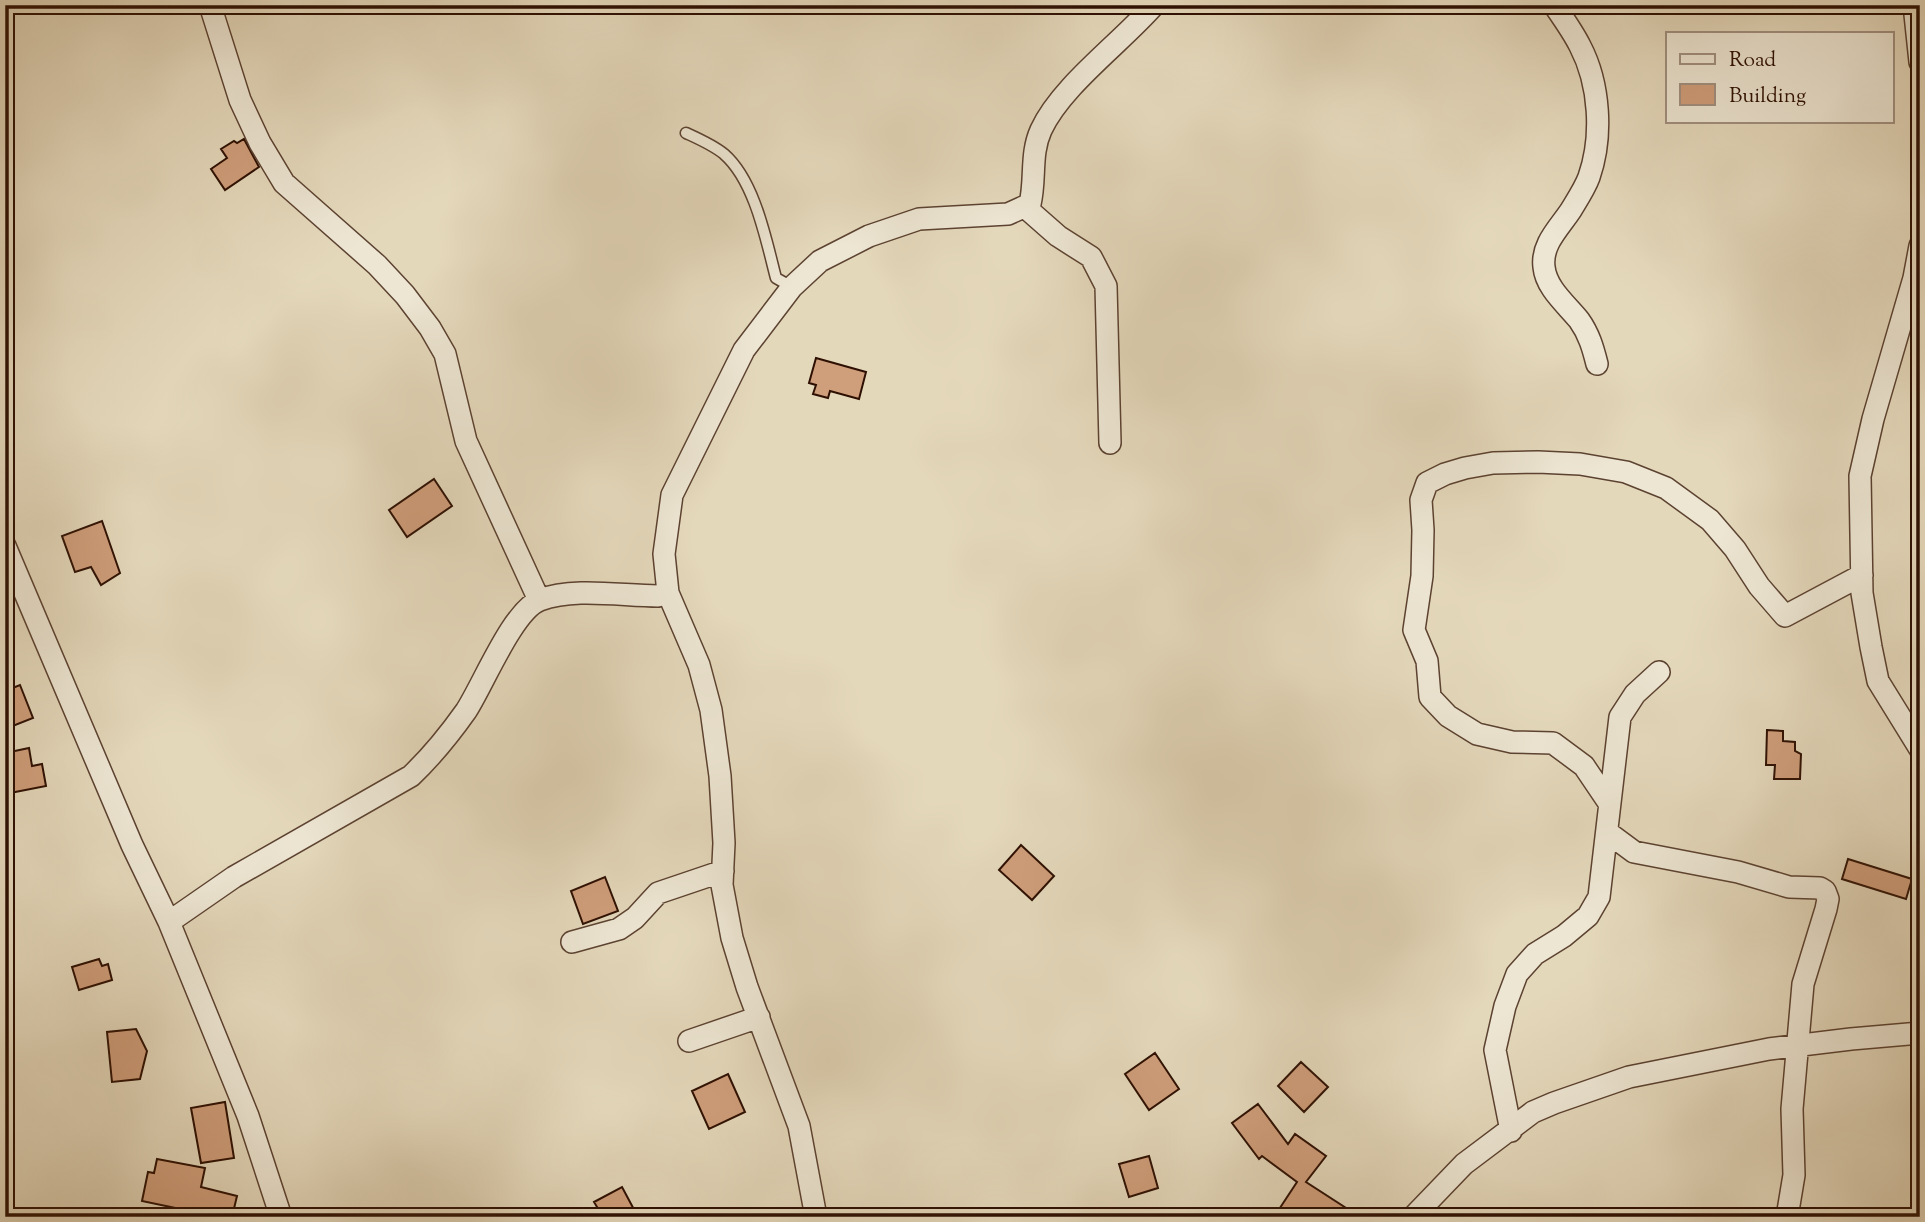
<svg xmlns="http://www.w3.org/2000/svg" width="1925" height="1222" font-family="'Sorts Mill Goudy',serif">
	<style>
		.building { fill: #cf9e7b; stroke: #2e1003; stroke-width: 2 }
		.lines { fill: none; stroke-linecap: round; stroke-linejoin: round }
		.service-casing { stroke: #5c4231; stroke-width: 13 }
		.minor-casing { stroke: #5c4231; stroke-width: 24 }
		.service { stroke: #ede6d3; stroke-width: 10 }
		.minor { stroke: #ede6d3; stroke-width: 21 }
	</style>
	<rect width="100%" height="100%" fill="#e4d8bb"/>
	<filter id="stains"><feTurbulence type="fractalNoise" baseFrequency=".00286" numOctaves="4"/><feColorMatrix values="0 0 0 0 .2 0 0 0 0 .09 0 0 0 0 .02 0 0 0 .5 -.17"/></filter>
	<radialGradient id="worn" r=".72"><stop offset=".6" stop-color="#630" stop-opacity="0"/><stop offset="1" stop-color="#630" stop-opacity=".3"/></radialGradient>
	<path class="building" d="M244 139 259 167 225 190 211 169 227 158 221 149 234 141 237 143Z
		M816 358 866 372 859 399 830 391 828 398 813 394 816 385 809 383Z
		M434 479 452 506 407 537 389 510Z
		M102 521 120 573 101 585 91 567 75 572 62 536Z
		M20 685 33 718 5 729V691Z
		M1767 730 1783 731V741L1795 742V751L1801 754 1800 779H1774L1775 765H1766Z
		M29 748 32 766 42 764 46 786 5 794V753Z
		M1021 845 1054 876 1032 900 999 870Z
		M1848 859 1912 879 1906 899 1842 879Z
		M605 877 618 911 583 924 571 891Z
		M99 959 102 966 108 964 112 980 79 990 72 967Z
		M136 1029 147 1051 140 1079 112 1082 107 1032Z
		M1155 1053 1179 1089 1149 1110 1125 1074Z
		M1301 1062 1328 1087 1304 1112 1278 1086Z
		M728 1074 745 1112 709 1129 692 1091Z
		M225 1102 234 1158 201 1163 191 1108Z
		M1258 1104 1288 1144 1295 1134 1326 1156 1306 1182 1360 1217H1274L1297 1182 1262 1156 1259 1159 1232 1123Z
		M1149 1156 1158 1188 1129 1197 1119 1164Z
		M157 1159 205 1168 201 1187 237 1196 232 1217H203L204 1214 142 1201 148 1172 154 1173Z
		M622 1187 638 1217H603L594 1202Z"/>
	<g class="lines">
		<defs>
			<path id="service" d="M686 133C699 139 713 145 724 154 755 181 766 240 776 278L792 287"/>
			<path id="minor" d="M210 5 240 100 260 143 284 183 377 265 405 295 430 328 445 354 466 441 539 600
				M1554 5C1563 18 1573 32 1580 46 1600 84 1603 137 1589 177 1585 188 1577 200 1571 210 1560 227 1541 244 1544 267 1546 288 1566 304 1579 320 1589 334 1593 348 1597 364
				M1914 5 1920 62
				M1025 207 1058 236 1091 257 1106 286 1110 443
				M1920 246 1914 278 1873 419 1860 476 1862 593 1871 647 1878 681 1920 749
				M5 546 132 845 169 922 248 1116 281 1217
				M1609 803 1584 766 1553 743 1512 742 1477 734 1448 716 1430 697 1427 661 1414 630 1422 576 1423 530 1421 500 1427 483 1445 474 1465 468 1493 463 1538 462 1580 464 1626 472 1666 488 1710 520 1735 549 1759 586 1785 616 1862 575
				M1607 832 1634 852 1738 872 1789 887 1820 888 1825 891 1828 899 1826 909 1803 984 1792 1109 1794 1175 1787 1217
				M169 922 234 877 411 776C432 756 449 735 466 711 483 685 513 610 540 600 574 587 622 596 658 596L668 593
				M572 942 619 929 635 918 658 893 723 871
				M689 1041 759 1017
				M1511 1131 1495 1050 1505 1006 1517 974 1535 954 1564 936 1588 916 1599 897 1620 717 1635 694 1659 672
				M816 1217 799 1126 747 987 732 938 722 885 724 843 720 776 711 710 699 665 668 593 664 554 672 495 744 350 792 287 820 261 869 236 919 219 1008 214 1030 204C1036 179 1030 154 1041 130 1061 86 1122 42 1154 5
				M1413 1217 1464 1164 1533 1112 1554 1103 1629 1077 1769 1049 1851 1039 1920 1033"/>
		</defs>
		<use href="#service" class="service-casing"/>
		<use href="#minor" class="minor-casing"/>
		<use href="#service" class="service"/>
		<use href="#minor" class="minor"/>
	</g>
	<rect width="1925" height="1222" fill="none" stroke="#e4d8bb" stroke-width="28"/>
	<rect x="7" y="7" width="1911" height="1208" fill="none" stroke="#2e1003" stroke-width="3.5"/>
	<rect x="14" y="14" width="1897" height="1194" fill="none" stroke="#2e1003" stroke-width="2"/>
	<rect x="1666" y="32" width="228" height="91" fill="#ede6d3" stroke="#a19080" stroke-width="2"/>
	<rect x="1680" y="54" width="35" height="10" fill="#ede6d3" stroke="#a19080" stroke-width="2"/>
	<text x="1729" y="66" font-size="21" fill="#2e1003">Road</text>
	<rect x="1680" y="84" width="35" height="21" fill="#cf9e7b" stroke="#a19080" stroke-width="2"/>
	<text x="1729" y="102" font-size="21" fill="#2e1003">Building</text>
	<rect width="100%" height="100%" filter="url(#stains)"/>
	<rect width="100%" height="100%" fill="url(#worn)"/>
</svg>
